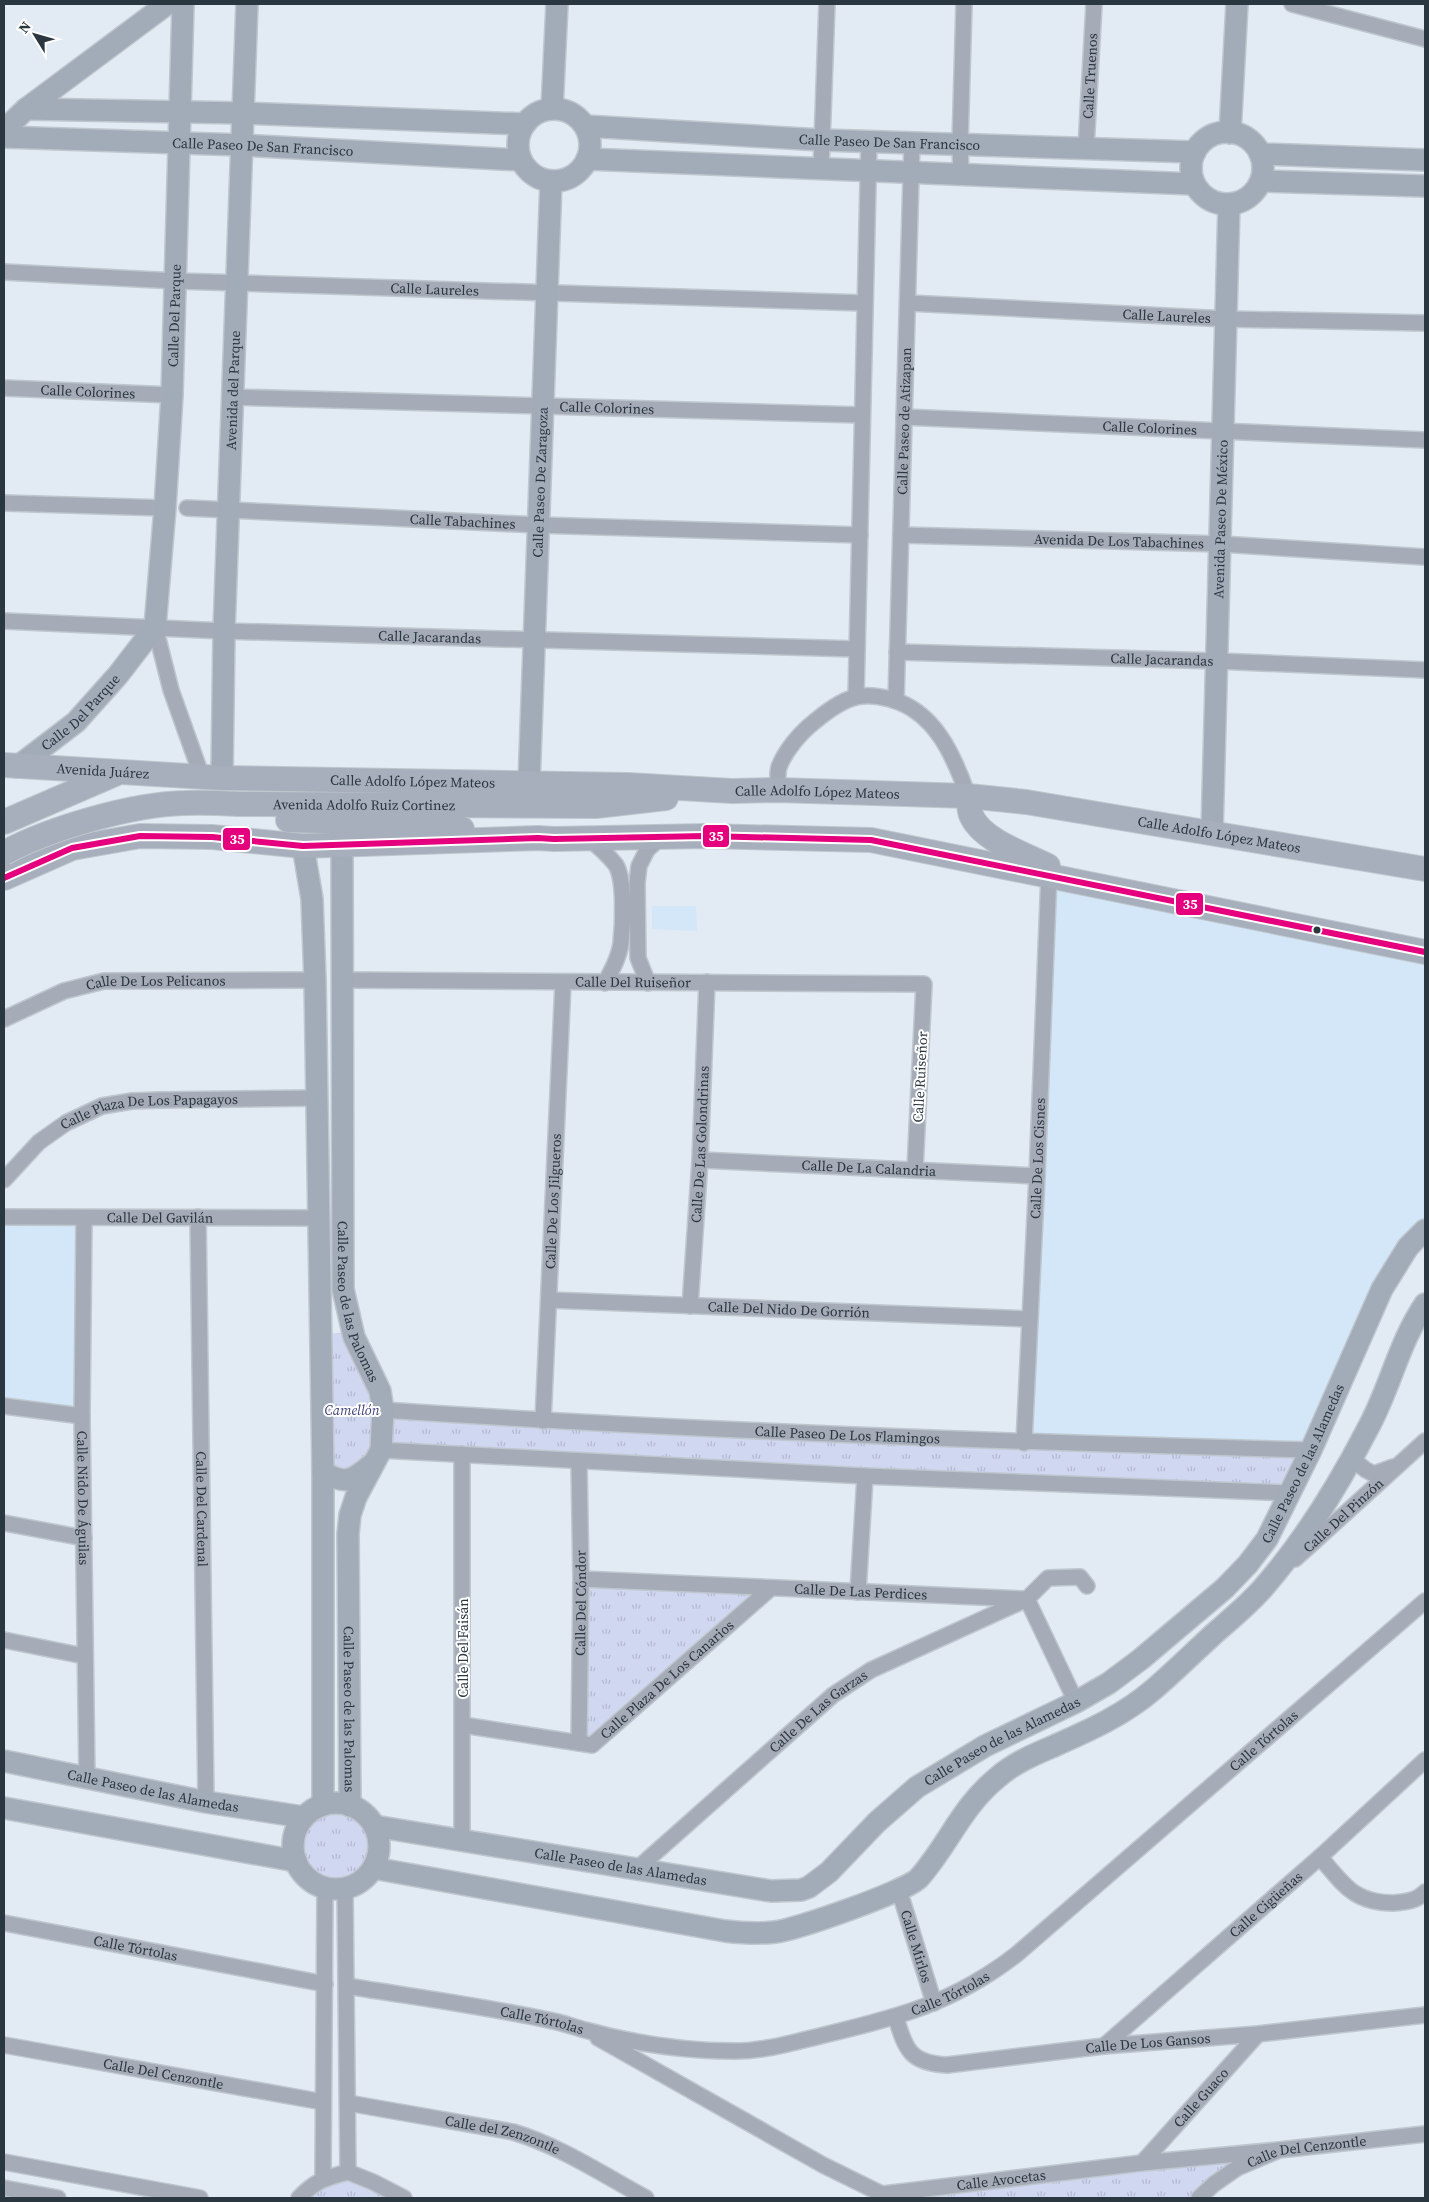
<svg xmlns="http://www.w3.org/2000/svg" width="1429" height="2202" font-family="'Source Serif 4',serif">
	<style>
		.built { fill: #d3e7f8 }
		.grass { fill: url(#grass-tufts) }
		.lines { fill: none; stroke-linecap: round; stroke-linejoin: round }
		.street-casing { stroke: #bfc7ce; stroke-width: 18 }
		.secondary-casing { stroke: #bfc7ce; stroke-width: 24 }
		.primary-casing { stroke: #bfc7ce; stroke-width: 26 }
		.street { stroke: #a5acb8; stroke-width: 15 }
		.secondary { stroke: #a2abb8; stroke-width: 21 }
		.primary { stroke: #a6afbb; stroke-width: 24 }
		.primary-bridge-casing { stroke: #bfc7ce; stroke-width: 26; stroke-linecap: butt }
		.primary-bridge { stroke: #a6afbb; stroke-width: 24 }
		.bus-1-casing { stroke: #fff; stroke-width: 10 }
		.bus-1 { stroke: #e5007d; stroke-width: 6 }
		.bus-dot { fill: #2a3640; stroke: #fff; stroke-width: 2 }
		.labels { text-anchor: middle; stroke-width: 4; stroke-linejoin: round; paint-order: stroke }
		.street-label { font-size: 14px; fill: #2a3640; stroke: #fff }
		.park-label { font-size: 14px; font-style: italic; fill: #40437c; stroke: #fff }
		.line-badge { stroke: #fff; stroke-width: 2 }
		.badge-label { font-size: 14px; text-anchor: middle; font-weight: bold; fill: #fff }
	</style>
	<defs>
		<pattern id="grass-tufts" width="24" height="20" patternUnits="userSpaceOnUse" patternTransform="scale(1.25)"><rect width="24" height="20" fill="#d0d7f1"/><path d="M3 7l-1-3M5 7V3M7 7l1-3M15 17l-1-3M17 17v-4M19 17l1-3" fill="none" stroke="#b3b9d0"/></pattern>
	</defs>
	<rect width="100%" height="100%" fill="#e2ebf4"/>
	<path class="built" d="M1049 874 1425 952V1230L1408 1247 1311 1450 1024 1443Z
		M652 906H696L697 931 652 929Z
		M4 1217 84 1218 82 1416 4 1406Z"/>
	<path class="grass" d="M340 1333 354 1337 383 1410 1311 1450 1290 1493 381 1450 334 1479 324 1339 330 1334Z
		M581 1579 771 1588 592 1745 579 1743Z
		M293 1846a43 43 0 1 1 86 0a43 43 0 1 1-86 0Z
		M1279 2150 1199 2198H890Z
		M348 2172 404 2198H299Z"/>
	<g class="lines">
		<defs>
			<g id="street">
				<path d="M1292 4 1425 39"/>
				<path id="s1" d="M1086 148 1094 4"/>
				<path d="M821 170 827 4"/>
				<path d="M961 175 960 144 964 4"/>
				<path id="s2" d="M4 272 176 281 865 303"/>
				<path id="s3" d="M908 303 1227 319 1425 323"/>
				<path id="s4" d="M4 388 172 395"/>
				<path id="s5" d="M232 397 862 415"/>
				<path id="s6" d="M904 417 1425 440"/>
				<path d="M4 503 165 508"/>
				<path id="s7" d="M187 508 538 525 860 535"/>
				<path id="s8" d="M901 535 1221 544 1425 557"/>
				<path id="s9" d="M4 621 224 631 857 649"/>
				<path d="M155 627 171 690 202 777"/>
				<path id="s10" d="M897 652 1217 661 1425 670"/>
				<path d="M856 697 869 140"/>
				<path id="s11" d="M896 701 912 142"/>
				<path d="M778 790C778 783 777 774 779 767 785 751 800 733 814 722 826 712 840 701 856 697 868 694 879 696 890 699 935 711 954 756 968 796"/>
				<path d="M588 838C598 846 608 855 616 865 625 880 623 925 621 943 619 957 612 970 605 983"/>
				<path id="s12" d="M343 980 924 984 915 1170"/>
				<path d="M648 983 638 958 637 883 639 866 647 850 661 837"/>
				<path id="s13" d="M4 1019 64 991 104 981 315 980"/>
				<path id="s14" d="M700 1160 1037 1176"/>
				<path id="s15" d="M4 1180 39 1142 66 1123 102 1106 132 1101 160 1100 317 1098"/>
				<path id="s16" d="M4 1217 318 1218"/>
				<path id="s17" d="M198 1217 206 1802"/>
				<path id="s18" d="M84 1218 82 1416 87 1778"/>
				<path id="s19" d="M549 1300 1030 1319"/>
				<path id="s20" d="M690 1306 700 1160 707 982"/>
				<path d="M4 1406 82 1416"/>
				<path id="s21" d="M383 1410C692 1431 1001 1442 1311 1450"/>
				<path id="s22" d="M543 1421 563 983"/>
				<path id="s23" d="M1024 1443 1037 1176 1049 874"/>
				<path d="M381 1450 865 1476 1290 1493"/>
				<path d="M462 1454V1841"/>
				<path d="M1352 1459 1366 1470 1374 1474 1393 1467"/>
				<path d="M4 1523 84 1538"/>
				<path id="s24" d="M1295 1559 1425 1441"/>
				<path id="s25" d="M581 1579 1024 1599"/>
				<path d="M858 1592 865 1476"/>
				<path d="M1027 1599 1076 1702"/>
				<path d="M4 1640 84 1656"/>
				<path id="s26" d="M463 1725 592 1745 771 1588"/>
				<path id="s27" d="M579 1743 581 1579 579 1462"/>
				<path d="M1320 1857C1344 1885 1354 1903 1393 1903 1405 1902 1417 1901 1425 1892"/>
				<path id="s28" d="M638 1868 833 1695 871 1670 1027 1599 1048 1578 1080 1577 1087 1586"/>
				<path d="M345 1889 348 2172"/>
				<path id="s29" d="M899 1890 934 2003"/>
				<path id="s30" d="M4 1923 325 1984"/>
				<path id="s31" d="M347 1986C414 1997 482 2006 548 2020 561 2022 573 2027 585 2030 632 2043 685 2051 735 2051 765 2051 795 2042 824 2035 899 2017 954 2003 1017 1954L1425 1601"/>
				<path id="s32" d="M896 2018C906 2050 910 2063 947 2065L1104 2046 1258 2034 1425 2015"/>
				<path d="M598 2038 823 2165 890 2198"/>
				<path id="s33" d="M4 2045 323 2102"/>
				<path id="s34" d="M1104 2046 1320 1857 1425 1760"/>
				<path id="s35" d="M348 2103 513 2132C560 2146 602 2174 646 2198"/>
				<path d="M4 2162 200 2198"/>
				<path id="s36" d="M1142 2163 1258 2034"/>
				<path d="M348 2172 373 2182 404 2198"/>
				<path d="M323 2178 325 1888"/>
				<path d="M4 2188 58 2198"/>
				<path id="s37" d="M883 2194 1142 2163 1279 2150"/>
				<path d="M299 2198C315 2181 325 2178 348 2172"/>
				<path id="s38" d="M1199 2198 1214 2184 1237 2168 1279 2150 1425 2134"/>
			</g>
			<g id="secondary">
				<path d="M26 109 243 113 525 124"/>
				<path d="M552 109 557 4"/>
				<circle cx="554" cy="145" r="36"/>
				<path id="s39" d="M585 126 821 140 1195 152"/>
				<path d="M4 130 26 109 167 4"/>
				<circle cx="1227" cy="168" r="36"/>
				<path d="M1230 133 1237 4"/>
				<path id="s40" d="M4 137 242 145 521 160"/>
				<path d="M1260 154 1425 160"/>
				<path d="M587 159 1194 184"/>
				<path d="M1261 181 1425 186"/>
				<path id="s41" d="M17 767 76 722 118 675 155 627 165 508 172 395 183 4"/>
				<path id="s42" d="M222 778 224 631 247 4"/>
				<path id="s43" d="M529 784 551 181"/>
				<path id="s44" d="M1212 833 1229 204"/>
				<path d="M303 846 312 899 315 980 323 1472V1805"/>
				<path id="s45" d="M342 846 343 1289 354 1337 380 1391 383 1410 381 1450 356 1497 350 1515 348 1534 350 1806"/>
				<path d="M323 1472C345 1485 352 1481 371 1465"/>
				<path id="s46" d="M4 1761 206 1802 303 1817"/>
				<circle cx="336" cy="1846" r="43"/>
				<path d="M4 1808 296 1861"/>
				<path id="s47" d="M374 1826 771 1891 801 1890 809 1887 829 1872 877 1822 917 1787 985 1746 1076 1702 1109 1683 1141 1659 1225 1588 1248 1564 1267 1539 1311 1450 1382 1289 1408 1247 1425 1230"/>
				<path d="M373 1868 725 1931C742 1933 758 1934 775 1932 795 1930 907 1891 919 1878 949 1844 961 1807 998 1777 1014 1763 1035 1754 1054 1746 1090 1730 1124 1715 1154 1689 1175 1671 1195 1651 1216 1632 1232 1618 1249 1604 1263 1588 1305 1540 1338 1486 1367 1430 1390 1389 1398 1344 1425 1304"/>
			</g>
			<g id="primary">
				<path id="s48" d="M4 765 222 778 628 785 732 791 778 790 968 796 1026 802 1425 869"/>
				<path d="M968 796C969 802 969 810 971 815 982 841 1025 854 1048 866"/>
				<path id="s49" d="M239 804 596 806 666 798"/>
				<path d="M288 820 423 824 462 829"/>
				<path d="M4 822 115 774"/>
				<path d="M4 878 72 848 140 836 212 837 303 846 538 838 554 839 705 836 871 840 1425 952"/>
			</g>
		</defs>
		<use href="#street" class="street-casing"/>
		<use href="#secondary" class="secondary-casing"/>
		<use href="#primary" class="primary-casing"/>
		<use href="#street" class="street"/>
		<use href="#secondary" class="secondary"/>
		<use href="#primary" class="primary"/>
		<defs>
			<path id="primary-bridge" d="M4 853C50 828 133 804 185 803 203 802 221 803 239 804"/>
		</defs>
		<use href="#primary-bridge" class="primary-bridge-casing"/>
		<use href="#primary-bridge" class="primary-bridge"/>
		<defs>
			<path id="bus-1" d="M4 878 72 848 140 836 212 837 303 846 538 838 554 839 705 836 871 840 1425 952"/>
		</defs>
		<use href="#bus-1" class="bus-1-casing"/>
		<use href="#bus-1" class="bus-1"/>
	</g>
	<circle class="bus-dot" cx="1317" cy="930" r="4.5"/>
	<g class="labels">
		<g class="street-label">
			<text dy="5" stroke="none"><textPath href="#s1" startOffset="72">Calle Truenos</textPath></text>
			<text dy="5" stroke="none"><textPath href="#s39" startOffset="305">Calle Paseo De San Francisco</textPath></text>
			<text dy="5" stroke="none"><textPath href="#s40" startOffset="259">Calle Paseo De San Francisco</textPath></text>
			<text dy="5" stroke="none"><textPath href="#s2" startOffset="431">Calle Laureles</textPath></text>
			<text dy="5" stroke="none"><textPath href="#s41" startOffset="510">Calle Del Parque</textPath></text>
			<text dy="5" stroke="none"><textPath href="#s3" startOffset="259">Calle Laureles</textPath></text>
			<text dy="5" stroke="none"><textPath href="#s42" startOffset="388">Avenida del Parque</textPath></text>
			<text dy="5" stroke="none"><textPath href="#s4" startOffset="84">Calle Colorines</textPath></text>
			<text dy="5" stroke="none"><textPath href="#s5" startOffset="375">Calle Colorines</textPath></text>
			<text dy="5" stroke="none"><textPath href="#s11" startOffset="280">Calle Paseo de Atizapan</textPath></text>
			<text dy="5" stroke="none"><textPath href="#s6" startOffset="246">Calle Colorines</textPath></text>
			<text dy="5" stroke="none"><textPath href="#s43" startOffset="302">Calle Paseo De Zaragoza</textPath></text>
			<text dy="5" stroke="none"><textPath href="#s44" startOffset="314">Avenida Paseo De México</textPath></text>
			<text dy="5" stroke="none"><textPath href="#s7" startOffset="276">Calle Tabachines</textPath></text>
			<text dy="5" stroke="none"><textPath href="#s8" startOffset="218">Avenida De Los Tabachines</textPath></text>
			<text dy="5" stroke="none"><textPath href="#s9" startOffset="426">Calle Jacarandas</textPath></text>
			<text dy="5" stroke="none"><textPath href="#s10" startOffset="265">Calle Jacarandas</textPath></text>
			<text dy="5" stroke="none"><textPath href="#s41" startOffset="84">Calle Del Parque</textPath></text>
			<text dy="5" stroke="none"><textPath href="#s48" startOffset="99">Avenida Juárez</textPath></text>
			<text dy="5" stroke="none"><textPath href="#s48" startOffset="409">Calle Adolfo López Mateos</textPath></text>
			<text dy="5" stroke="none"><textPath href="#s48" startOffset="814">Calle Adolfo López Mateos</textPath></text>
			<text dy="5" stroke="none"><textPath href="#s49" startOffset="125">Avenida Adolfo Ruiz Cortinez</textPath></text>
			<text dy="5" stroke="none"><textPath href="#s48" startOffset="1219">Calle Adolfo López Mateos</textPath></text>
			<text dy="5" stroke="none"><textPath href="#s12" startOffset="290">Calle Del Ruiseñor</textPath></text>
			<text dy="5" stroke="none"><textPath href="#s13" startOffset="159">Calle De Los Pelicanos</textPath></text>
			<text transform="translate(920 1077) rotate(-87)" y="5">Calle Ruiseñor</text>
			<text dy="5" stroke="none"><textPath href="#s15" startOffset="170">Calle Plaza De Los Papagayos</textPath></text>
			<text dy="5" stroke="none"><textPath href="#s20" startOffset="162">Calle De Las Golondrinas</textPath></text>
			<text dy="5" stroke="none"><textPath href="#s23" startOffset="285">Calle De Los Cisnes</textPath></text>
			<text dy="5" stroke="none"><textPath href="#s14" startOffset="169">Calle De La Calandria</textPath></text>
			<text dy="5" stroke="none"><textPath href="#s22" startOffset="220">Calle De Los Jilgueros</textPath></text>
			<text dy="5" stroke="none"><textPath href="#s16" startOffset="156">Calle Del Gavilán</textPath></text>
			<text dy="5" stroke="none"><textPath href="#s45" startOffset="458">Calle Paseo de las Palomas</textPath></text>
			<text dy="5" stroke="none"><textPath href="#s19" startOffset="240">Calle Del Nido De Gorrión</textPath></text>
			<text dy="5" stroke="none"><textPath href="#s21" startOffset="465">Calle Paseo De Los Flamingos</textPath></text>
			<text dy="5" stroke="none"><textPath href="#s47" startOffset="1105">Calle Paseo de las Alamedas</textPath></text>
			<text dy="5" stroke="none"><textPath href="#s18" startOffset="280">Calle Nido De Águilas</textPath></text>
			<text dy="5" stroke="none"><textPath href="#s17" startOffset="292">Calle Del Cardenal</textPath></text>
			<text dy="5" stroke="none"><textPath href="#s24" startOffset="65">Calle Del Pinzón</textPath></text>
			<text dy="5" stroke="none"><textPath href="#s25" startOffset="280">Calle De Las Perdices</textPath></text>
			<text dy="5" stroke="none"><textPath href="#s27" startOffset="140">Calle Del Cóndor</textPath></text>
			<text transform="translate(463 1648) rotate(-90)" y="5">Calle Del Faisán</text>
			<text dy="5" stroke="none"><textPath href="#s26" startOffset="230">Calle Plaza De Los Canarios</textPath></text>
			<text dy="5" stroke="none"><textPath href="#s45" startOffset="878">Calle Paseo de las Palomas</textPath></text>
			<text dy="5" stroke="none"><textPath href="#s28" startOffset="239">Calle De Las Garzas</textPath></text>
			<text dy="5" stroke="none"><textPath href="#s47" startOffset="685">Calle Paseo de las Alamedas</textPath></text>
			<text dy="5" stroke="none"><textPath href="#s31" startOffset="1022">Calle Tórtolas</textPath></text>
			<text dy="5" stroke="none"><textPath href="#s46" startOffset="152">Calle Paseo de las Alamedas</textPath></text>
			<text dy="5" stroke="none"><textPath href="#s47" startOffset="250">Calle Paseo de las Alamedas</textPath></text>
			<text dy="5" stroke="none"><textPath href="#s34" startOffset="215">Calle Cigüeñas</textPath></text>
			<text dy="5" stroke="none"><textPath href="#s29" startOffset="59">Calle Mirlos</textPath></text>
			<text dy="5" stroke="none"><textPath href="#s30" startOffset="134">Calle Tórtolas</textPath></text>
			<text dy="5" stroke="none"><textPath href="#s31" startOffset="618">Calle Tórtolas</textPath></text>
			<text dy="5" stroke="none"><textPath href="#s31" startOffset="198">Calle Tórtolas</textPath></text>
			<text dy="5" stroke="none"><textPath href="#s32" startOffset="279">Calle De Los Gansos</textPath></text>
			<text dy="5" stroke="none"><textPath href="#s33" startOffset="162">Calle Del Cenzontle</textPath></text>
			<text dy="5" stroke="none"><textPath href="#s36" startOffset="88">Calle Guaco</textPath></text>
			<text dy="5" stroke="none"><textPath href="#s35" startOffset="158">Calle del Zenzontle</textPath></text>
			<text dy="5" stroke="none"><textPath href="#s38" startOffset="121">Calle Del Cenzontle</textPath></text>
			<text dy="5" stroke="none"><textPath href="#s37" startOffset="119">Calle Avocetas</textPath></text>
		</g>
		<g class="park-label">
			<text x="352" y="1415">Camellón</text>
		</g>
	</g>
	<g class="line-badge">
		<rect x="702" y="824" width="28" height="24" rx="5" fill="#e5007d"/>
		<rect x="222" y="827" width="29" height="24" rx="5" fill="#e5007d"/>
		<rect x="1175" y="892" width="29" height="24" rx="5" fill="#e5007d"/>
	</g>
	<g class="badge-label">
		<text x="716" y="841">35</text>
		<text x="237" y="844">35</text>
		<text x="1190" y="909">35</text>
	</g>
	<rect width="1429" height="2202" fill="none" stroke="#2a3640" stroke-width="10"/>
	<g transform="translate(35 35) rotate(307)" stroke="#ffffff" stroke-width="4" paint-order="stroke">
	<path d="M0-4L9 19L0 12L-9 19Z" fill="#2a3640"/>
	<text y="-8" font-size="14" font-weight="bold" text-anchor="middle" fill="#2a3640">N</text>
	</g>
</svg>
